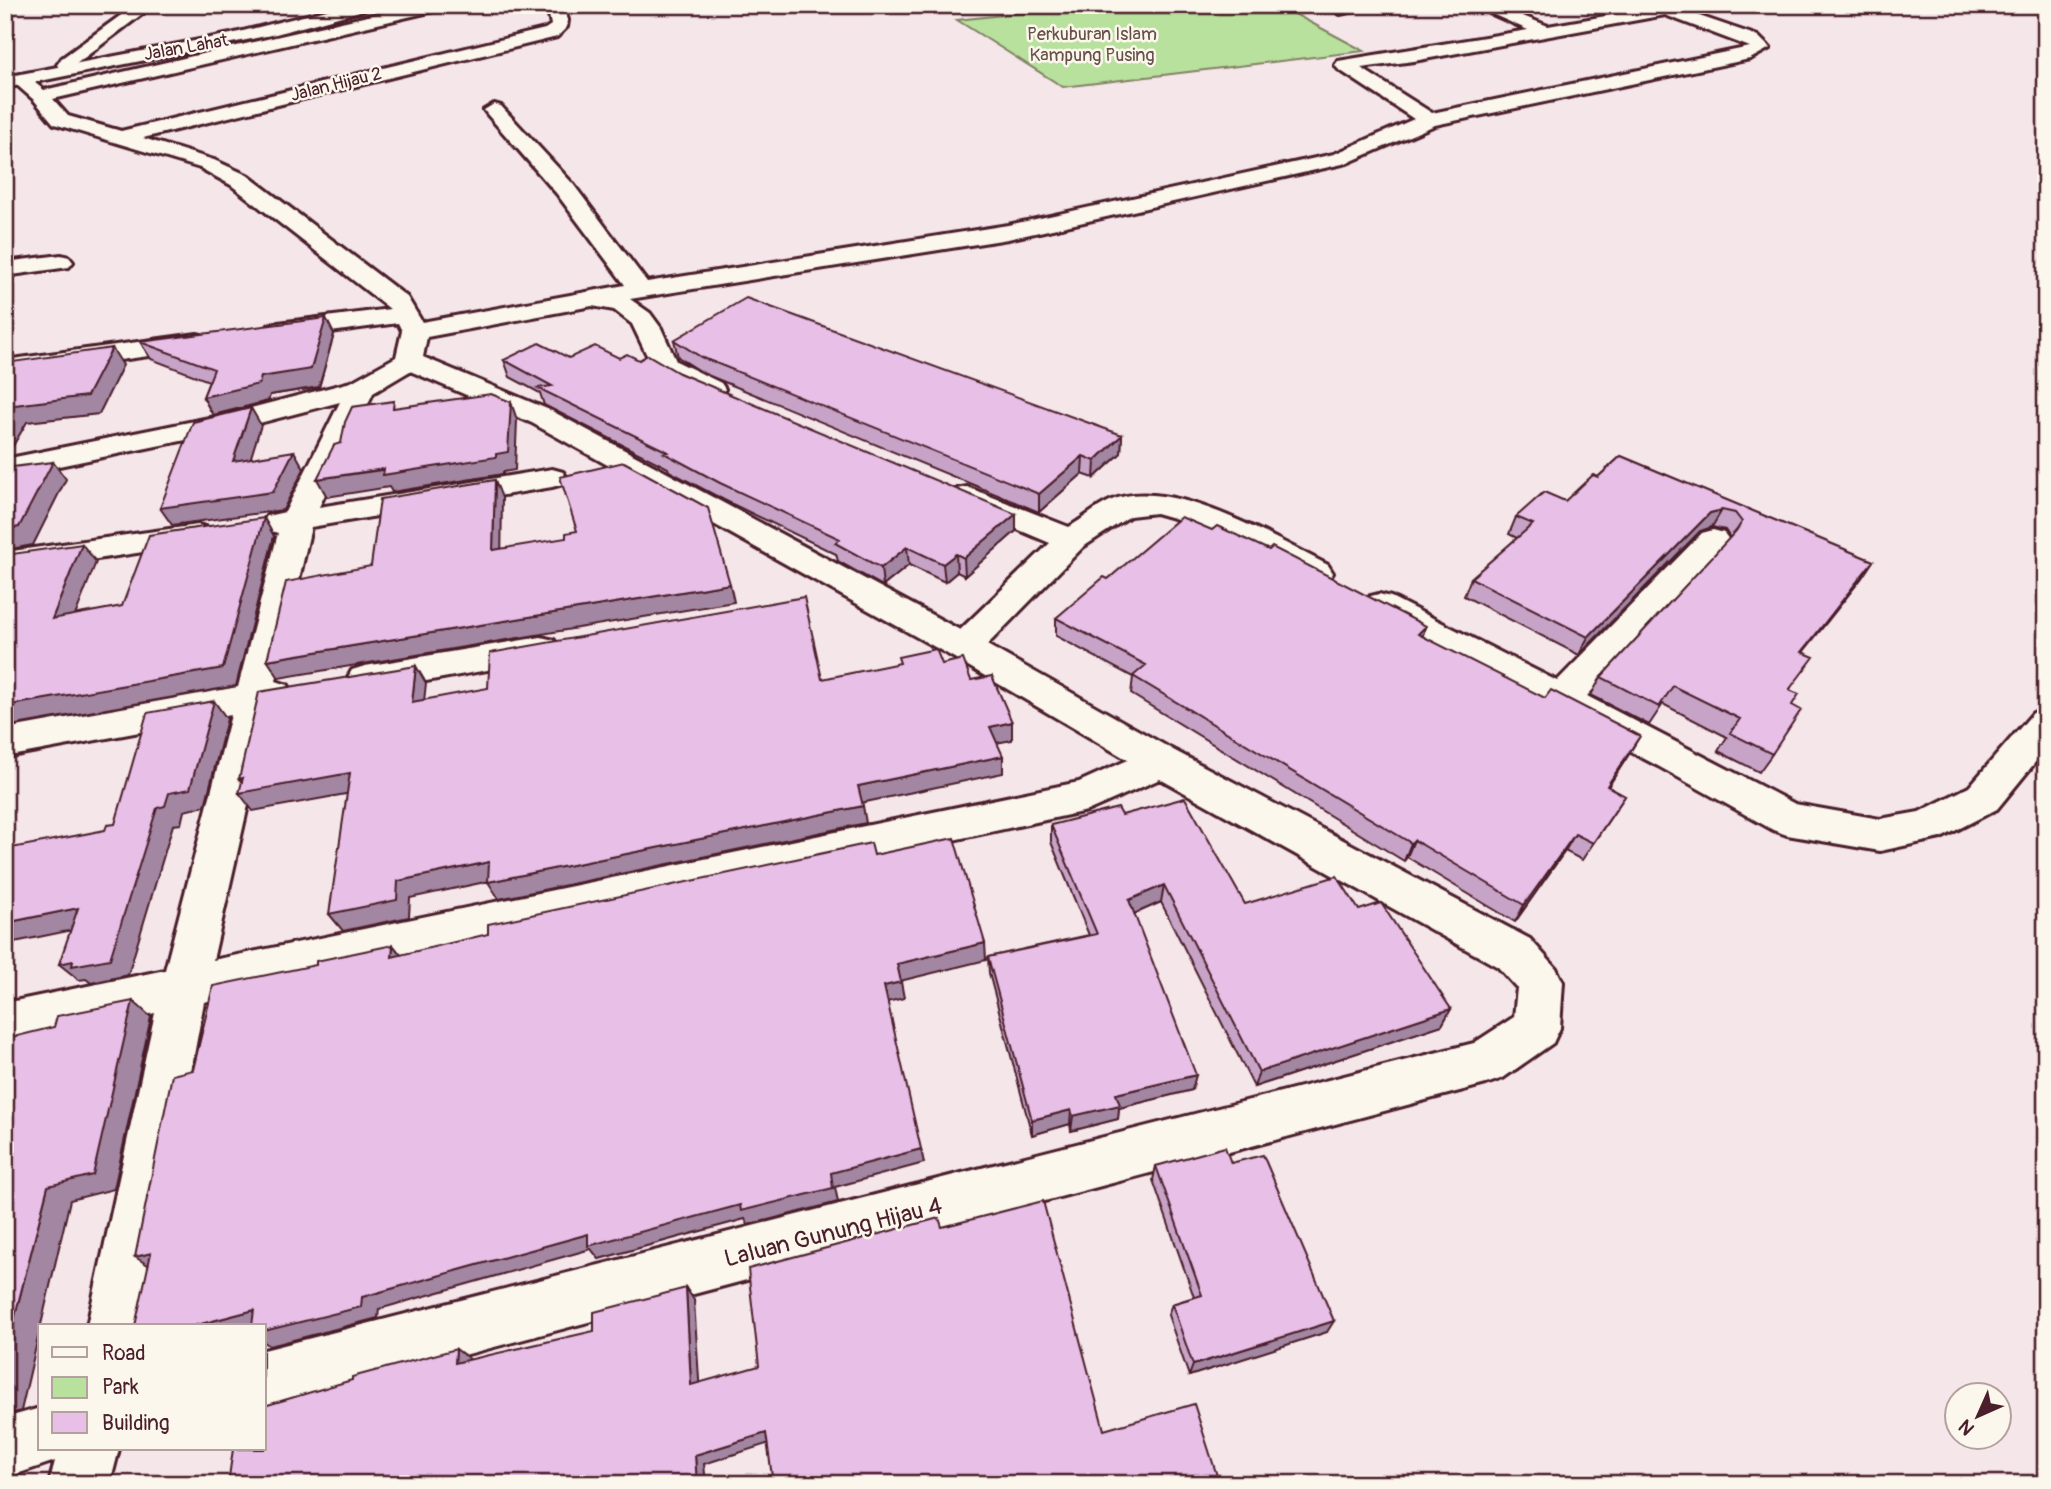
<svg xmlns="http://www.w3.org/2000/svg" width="2051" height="1489" font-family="Pangolin,sans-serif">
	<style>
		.green { fill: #b8e19d; stroke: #818064; stroke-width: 2 }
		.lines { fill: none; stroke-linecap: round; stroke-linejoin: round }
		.minor-casing { stroke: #4a1f2b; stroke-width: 6 }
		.major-casing { stroke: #4a1f2b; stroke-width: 6 }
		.minor { fill: #fbf7ec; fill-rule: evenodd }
		.major { fill: #fbf7ec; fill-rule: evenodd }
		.wall { fill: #c7a4c7; stroke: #4a1f2b; stroke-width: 2 }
		.shaded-wall { fill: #a286a2; stroke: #4a1f2b; stroke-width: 2 }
		.building { fill: #e7bfe7; stroke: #4a1f2b; stroke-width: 2 }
		.labels { text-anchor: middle; stroke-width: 5; stroke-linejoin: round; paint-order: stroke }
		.far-park-label { font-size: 18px; fill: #665048; stroke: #fbf7ec }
		.far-street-label { font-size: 18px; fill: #4a1f2b; stroke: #fbf7ec }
		.near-street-label { font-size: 24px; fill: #4a1f2b; stroke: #fbf7ec }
	</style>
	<rect width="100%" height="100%" fill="#f5e6ea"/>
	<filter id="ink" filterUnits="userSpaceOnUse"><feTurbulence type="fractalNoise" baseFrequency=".0143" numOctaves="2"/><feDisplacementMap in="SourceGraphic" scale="14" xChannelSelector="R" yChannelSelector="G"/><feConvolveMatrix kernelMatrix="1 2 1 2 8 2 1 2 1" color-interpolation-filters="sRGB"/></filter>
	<g filter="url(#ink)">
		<path class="green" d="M1096 5H1278L1364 51 1063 87 957 20Z"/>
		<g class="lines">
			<defs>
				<path id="minor" d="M135 5H154L76 64 79 68 76 72C68 74 62 72 57 65L62 58Z
					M416 5H446L438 10 53 99 68 116 121 131 545 29 551 25 547 5H563L568 20 567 27 557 37 143 138 214 160 247 175 407 297 422 322 625 285 557 194 487 114 484 110 494 104 501 106 573 184 647 282 1008 225 1334 154 1414 119 1338 69 1335 65 1338 61 1528 30 1472 5H1495L1548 26 1646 9 1643 5H1667L1758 36 1770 48 1750 59 1435 125 1347 163 1008 239 630 299 650 313 661 328 676 361 721 383 725 389 721 395 711 397 655 372 632 324 614 310 592 306 427 337 423 357 552 411 960 630 1050 543 956 503 952 496 956 489 967 487 1069 527C1083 519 1096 507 1110 501 1169 474 1275 539 1328 565L1333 573 1328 581 1316 584 1304 581 1198 525 1156 513 1130 516 1083 547 987 645 1175 751 1530 939 1556 968 1563 982 1560 1028 1553 1043 1503 1078 1486 1084 264 1408V1350L1474 1043 1514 1017 1517 988 1498 967 1160 779 1087 811 204 1002 143 1326H87L155 1013 5 1045V1003L165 970 231 715 5 757V729L238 687 278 533 267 530 262 523 267 516 285 512 340 402 225 432 5 477V459L224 415 351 382 396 357 402 331 398 323 278 339 269 337 265 331 269 325 278 323 390 309 231 185 200 168 54 124 34 100 10 79 13 75H25L44 90ZM1665 15 1750 47 1432 113 1361 68 1414 61ZM410 371 532 423 951 656 1128 760 1079 782 213 960 270 708 288 703 293 694 288 685 276 681 311 527 552 487 563 484 567 478 563 472 552 469 319 507 373 393Z
					M1336 5H1371L1369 8 1340 14 1332 9Z
					M61 255 69 257 73 262 69 267 5 276V262Z
					M197 334 206 336 210 342 206 348 5 376V360Z
					M198 525 209 528 214 535 209 542 5 573V552Z
					M1713 530 1724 533 1729 540 1724 547 1587 696 1795 804 1880 819 1919 812 1969 787 2033 713 2046 709V749L1997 809 1941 838 1880 851 1787 835 1773 830 1658 766 1367 613 1362 605 1367 597 1379 594 1391 597 1557 681 1702 533Z
					M541 637 554 640 559 649 554 658 365 692 352 688 347 679 352 670 365 666Z
					M40 1408V1449H119L110 1484H49L55 1461 5 1478V1418Z"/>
				<path id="major" d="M347 5H373L371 8 276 34 5 88V77L231 34Z"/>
			</defs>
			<use href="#minor" class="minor-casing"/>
			<use href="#major" class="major-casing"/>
			<use href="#minor" class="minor"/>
			<use href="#major" class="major"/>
		</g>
		<path class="wall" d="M334 334 319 387 270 395 268 401 213 415 203 397 209 381 151 359 140 342Z
			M674 340 1122 435 1121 453 1094 478 1082 474 1039 512 705 374 678 357Z
			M619 358 639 360 679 373 1016 531 965 576 957 572 945 582 909 565 883 586 838 561 836 554 724 500 669 471 668 468 544 405 540 393 510 377 504 360Z
			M1621 456 1873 561 1861 579 1803 652 1790 690 1792 705 1772 754 1759 772 1718 751 1727 737 1663 704 1649 725 1591 695 1601 677 1730 538 1725 530 1712 527 1700 531 1579 655 1464 596 1471 578 1517 538 1509 534 1516 517 1565 501 1598 477Z
			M2046 476V492L2036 488Z
			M1108 579 1422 637 1629 754 1608 787 1625 796 1582 860 1565 851 1515 922 1407 857 1404 861 1131 694 1133 677 1056 636V618Z
			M1122 815 1245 904 1359 910 1451 1009 1442 1025 1254 1087 1161 902 1134 914 1192 1090 1119 1108 1118 1119 1071 1131 1070 1124 1032 1135 989 973 988 957 1089 935 1051 842V825Z
			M1231 1163 1327 1332 1189 1376 1168 1315 1172 1304 1194 1297 1153 1180 1156 1166Z"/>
		<path class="shaded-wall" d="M326 318 334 334 319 387 270 395 268 401 213 415 203 397 261 377Z
			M112 348 123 365 99 414 27 422 7 456 5 457V420L15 405Z
			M511 402 517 420 515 470 503 472V474L392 492 389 487 327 497 317 479 496 454Z
			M251 408 261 425 244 479 233 461Z
			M1122 435 1121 453 1094 478 1095 461Z
			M294 451 304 469 283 510 172 525 160 508Z
			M1083 456 1082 474 1039 512V494Z
			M53 462 66 479 33 545 5 550V530Z
			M495 480 502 498 501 567 493 550Z
			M1722 510 1712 527 1700 531 1579 655 1588 637 1710 513Z
			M1016 514V531L965 576 964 558Z
			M264 518 274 536 236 686 5 727V706Z
			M82 544 96 562 67 636 52 619Z
			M907 547 909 565 883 586 881 568Z
			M956 554 957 572 945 582 943 564Z
			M1873 561 1861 579 1789 670 1802 652Z
			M730 584 734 602 279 678 267 660Z
			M1426 626 1420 644 1418 634Z
			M416 666 426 683 422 720 412 702Z
			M214 701 227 719 205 806 184 811 181 824 173 825 128 975 91 983 86 979 79 980 59 964 157 808 169 793Z
			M1012 722V740L991 744 990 727Z
			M1640 736 1629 754 1597 804 1607 786Z
			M1003 756V773L861 803 858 786Z
			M350 773 362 791 253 811 239 793 249 791 239 779Z
			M863 806 866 823 499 899 488 882Z
			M1575 834 1565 851 1515 922 1524 905Z
			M1414 840 1407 857 1404 861 1411 843Z
			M489 862 499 879 410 898 409 917 343 931 329 914 398 881Z
			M1164 885 1161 902 1127 917 1129 900Z
			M78 908 97 925 5 944V923Z
			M985 943 986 960 900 981 897 964Z
			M393 945 406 961 392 957Z
			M901 982 904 998 887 1002 884 986Z
			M133 1001 151 1017 114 1189 70 1200 21 1411 5 1415V1355L48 1186Z
			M1451 1009 1442 1025 1254 1087 1259 1072Z
			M1196 1075 1192 1090 1119 1108 1118 1119 1071 1131 1073 1116 1116 1094Z
			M1071 1110 1070 1124 1032 1135V1120Z
			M921 1149 924 1163 835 1187 838 1202 748 1225 745 1219 599 1259 591 1249 379 1309 378 1318 270 1346 264 1342V1331L362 1297 588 1234Z
			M151 1253 156 1270 135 1257Z
			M686 1288 694 1300 700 1395 691 1385Z
			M254 1310 256 1326H193Z
			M1334 1321 1327 1332 1189 1376 1193 1365Z
			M456 1349 471 1360 455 1363Z
			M766 1433 773 1442 704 1464 706 1484H697L695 1455Z"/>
		<path class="building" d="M746 298 1122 435 1095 461 1083 456 1039 494 701 357 674 340Z
			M326 318 311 369 261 377 259 384 203 397 214 369 140 342Z
			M539 343 569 358 595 346 619 358 627 354 639 360 648 355 679 373 1016 514 964 558 956 554 943 564 907 547 881 568 835 543 840 539 720 483 664 453 668 452 538 388 552 386 504 360Z
			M112 348 87 396 15 405 5 420V363Z
			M491 394 511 402 508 452 496 454V457L383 475 384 469 317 479 334 445 341 443 345 422 352 407 394 401 393 408Z
			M251 408 233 461 294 451 273 492 160 508 193 422Z
			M1621 456 1873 561 1802 652 1814 657 1789 690 1799 694 1792 705 1801 710 1772 754 1730 733 1740 719 1673 686 1659 707 1601 677 1736 531 1742 522 1735 513 1722 510 1710 513 1588 637 1471 578 1533 524 1516 517 1544 492 1565 501 1593 475 1598 477Z
			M53 462 19 527 5 530V468Z
			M624 462 708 508 730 584 267 660 286 582 371 566 380 499 495 480 493 550 566 538V533L577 531 560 477Z
			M1181 517 1212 530 1217 526 1269 550 1272 547 1426 626 1418 634 1545 698 1551 690 1640 736 1607 786 1625 796 1593 843 1575 834 1524 905 1414 840 1411 843 1133 676 1146 665 1056 618 1104 577 1108 579Z
			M264 518 223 668 5 706V555L82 544 52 619 122 606 149 535Z
			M804 597 822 679 900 663 898 657 936 649 942 664 963 659 971 680 992 676 1012 722 990 727 1003 756 858 786 863 806 488 882 489 862 398 881 397 900 329 914 350 773 239 793 243 778 239 779 259 692 416 666 412 702 488 688 490 653Z
			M214 701 190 789 169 793 165 806 157 808 110 959 72 966 73 961 59 964 78 908 5 923V845H9L7 849 105 830 107 825 115 824 147 713Z
			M1185 798 1245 904 1337 876 1359 910 1381 903 1451 1009 1259 1072 1164 885 1129 900 1196 1075 1116 1094 1120 1105 1073 1116 1071 1110 1032 1120 988 957 1097 934 1051 825 1118 808 1122 815Z
			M954 838 985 943 897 964 901 982 884 986 921 1149 831 1173 833 1188 741 1211 740 1205 588 1246V1234L362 1297 361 1307 264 1331V1326H252L254 1310 193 1326H135L151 1253 135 1257 172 1075 193 1070 213 986 316 965V961L393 945 392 957 488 934V924L871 843 874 855Z
			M133 1001 93 1175 48 1186 5 1355V1039L54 1027 57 1016Z
			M1225 1147 1231 1163 1263 1155 1334 1321 1193 1365 1172 1304 1202 1295 1156 1166Z
			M1043 1201 1104 1430 1194 1404 1219 1482 1212 1484H773L766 1433 695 1455 697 1484H228L233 1449H264V1406L352 1380V1377L456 1349 455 1363 594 1331V1312L686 1288 691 1385 759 1366 748 1269 939 1218 942 1227Z"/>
	</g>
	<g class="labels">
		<g class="far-park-label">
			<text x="1092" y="40">Perkuburan Islam<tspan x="1092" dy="21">Kampung Pusing</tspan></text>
		</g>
		<g class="far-street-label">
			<text transform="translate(186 47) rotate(-10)" y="6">Jalan Lahat</text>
			<text transform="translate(336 84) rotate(-14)" y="6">Jalan Hijau 2</text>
		</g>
		<g class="near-street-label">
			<text transform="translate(833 1232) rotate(-14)" y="8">Laluan Gunung Hijau 4</text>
		</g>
	</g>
	<rect width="2051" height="1489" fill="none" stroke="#fbf7ec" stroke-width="28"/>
	<rect x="14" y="14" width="2023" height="1461" fill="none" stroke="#4a1f2b" stroke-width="2.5" filter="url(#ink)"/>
	<rect x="38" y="1324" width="228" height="126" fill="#fbf7ec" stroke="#b4a19f" stroke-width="2"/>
	<rect x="52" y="1347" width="35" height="10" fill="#fbf7ec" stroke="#b4a19f" stroke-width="2"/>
	<text x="102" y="1360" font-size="21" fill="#4a1f2b">Road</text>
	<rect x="52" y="1377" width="35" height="21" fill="#b8e19d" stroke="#b4a19f" stroke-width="2"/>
	<text x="102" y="1394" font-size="21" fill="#4a1f2b">Park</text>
	<rect x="52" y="1412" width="35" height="21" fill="#e7bfe7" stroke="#b4a19f" stroke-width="2"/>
	<text x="102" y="1430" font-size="21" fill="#4a1f2b">Building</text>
	<g transform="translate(1978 1416) rotate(225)"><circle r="33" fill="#fbf7ec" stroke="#b4a19f" stroke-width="2"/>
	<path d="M0-5L12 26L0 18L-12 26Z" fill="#4a1f2b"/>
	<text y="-10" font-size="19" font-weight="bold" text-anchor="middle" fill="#4a1f2b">N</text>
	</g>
</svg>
